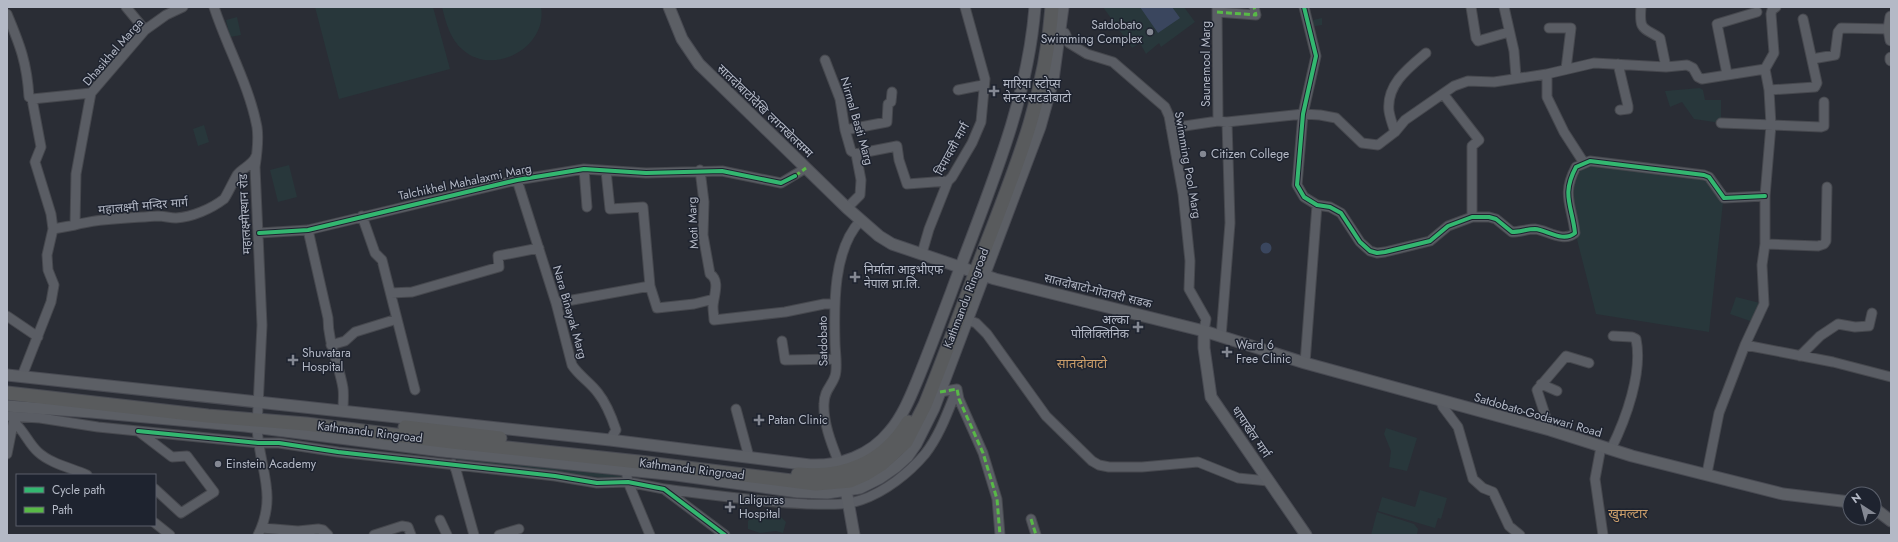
<svg xmlns="http://www.w3.org/2000/svg" width="1898" height="542" font-family="Jost,'Noto Sans Devanagari',sans-serif">
	<style>
		.green { fill: #28373b }
		.water { fill: #3a465e }
		.lines { fill: none; stroke-linecap: round; stroke-linejoin: round }
		.minor-casing { stroke: #46484e; stroke-width: 11 }
		.major-casing { stroke: #484a52; stroke-width: 13 }
		.highway-casing { stroke: #474951; stroke-width: 15 }
		.minor { stroke: #5a5d64; stroke-width: 9 }
		.major { stroke: #5c5f65; stroke-width: 11 }
		.highway { stroke: #595b5d; stroke-width: 13 }
		.quiet { stroke: #58b947; stroke-width: 3; stroke-dasharray: 6 3; stroke-linecap: butt }
		.cycleway-casing { stroke: #1e232f; stroke-width: 6 }
		.cycleway { stroke: #33b770; stroke-width: 4 }
		.poi-dot { fill: #848893; stroke: #1e232f; stroke-width: 1.5 }
		.labels { text-anchor: middle; stroke-width: 3; stroke-linejoin: round; paint-order: stroke }
		.poi-label { font-size: 12px; fill: #b4b9c6; stroke: #1e232f; text-anchor: start }
		.street-label { font-size: 12px; fill: #b4b9c6; stroke: #1e232f }
		.neighbourhood-label { font-size: 13px; fill: #cb9e6a; stroke: #1e232f }
	</style>
	<rect width="100%" height="100%" fill="#2a2d35"/>
	<path class="green" d="M315 7H433L450 69 339 99Z
		M442 7H541C548 47 494 77 463 50 450 39 446 23 442 7Z
		M1103 7H1184L1195 22 1161 47 1159 43 1146 54 1140 43 1132 48Z
		M237 17 241 35 230 37 226 20Z
		M1322 18V25L1310 27 1309 21Z
		M1700 88 1703 90 1705 100H1721V123L1694 119 1682 102 1670 107 1665 91Z
		M204 125 209 142 198 146 193 129Z
		M1590 156 1709 173 1724 193 1709 332 1596 314 1567 200 1576 166Z
		M289 165 297 197 278 202 270 170Z
		M1736 297 1760 303 1753 322 1730 314Z
		M1386 428 1417 438 1407 471 1389 467 1391 451 1384 434Z
		M456 454 547 464 625 477 624 480 471 463 452 459Z
		M1420 490 1447 498 1441 519 1438 518 1435 528 1378 511 1382 497 1415 507Z
		M1377 512 1414 524 1418 529 1417 535H1371Z
		M769 515 780 516 786 522 783 533 776 531 760 533 748 529V521L752 517Z"/>
	<path class="water" d="M1140 7H1172L1180 18 1158 33Z
		M1260.5 248a5.5 5.5 0 1 1 11 0a5.5 5.5 0 1 1-11 0Z"/>
	<g class="lines">
		<defs>
			<path id="minor" d="M126 7 145 30
				M214 7C227 47 249 85 257 127 259 140 257 154 255 167L262 325 257 427C259 468 278 495 258 535
				M1217 7 1218 121
				M1304 7 1316 56 1303 114 1297 185 1304 197 1317 205 1330 207 1341 213 1360 242 1370 251 1377 253 1385 252 1430 241 1448 226 1472 217H1489L1496 219 1512 232C1520 232 1527 229 1535 229 1547 230 1563 243 1575 233 1572 205 1561 195 1576 167L1590 161 1704 175 1709 177 1724 198 1765 196
				M1471 7 1476 38 1478 41 1509 32
				M1504 7 1514 51 1516 77
				M1641 7C1639 31 1643 27 1660 38L1666 67
				M1217 12 1256 15 1254 7
				M7 14C20 45 27 63 29 97L32 99 41 147 35 162 51 214 53 229
				M1549 28H1571L1566 69
				M1060 32 1065 33 1069 43 1087 54 1113 62 1165 107 1169 116 1183 194 1190 261 1189 289 1206 319 1204 331
				M1812 59 1835 55 1838 32 1841 28 1889 29
				M825 60 840 99 845 130 851 151 856 154 861 180 860 195 847 208
				M1618 64 1628 106V109L1620 110
				M1547 74V97L1564 132 1584 163
				M1727 74 1717 24 1757 12
				M958 90 983 85
				M1769 90 1815 87 1817 83 1803 19
				M1444 95 1479 140 1472 146V217
				M32 99 91 93
				M1721 123 1821 127 1824 126V102
				M1171 128 1218 121 1227 122 1303 114 1320 115 1336 118 1362 143 1378 145 1395 132 1405 120 1454 86 1468 81 1494 82 1547 74 1594 63 1666 67 1687 65 1693 68 1698 77 1702 79 1765 69
				M845 130 887 122 888 104 891 102 892 92
				M1395 132C1393 126 1390 118 1389 111 1386 85 1408 68 1426 53
				M856 154 897 146 899 160 907 184 948 181
				M584 169 587 207
				M700 170 704 202 703 235 710 274C721 281 713 297 713 307 713 312 714 316 714 320L785 312 824 304H834
				M606 171 610 209 643 207 650 286
				M517 180 556 303 572 365C579 376 590 382 598 393 606 403 612 418 616 430L610 440
				M362 216 375 253 382 260 415 390
				M75 225C99 218 133 218 158 216 164 216 170 218 176 218 192 217 211 209 224 199 226 197 234 180 237 175 242 168 253 165 256 156
				M308 230 328 318C328 343 339 364 343 388 344 395 343 403 343 410
				M259 233 308 230 517 180 584 169 646 173 722 171 781 183 806 168
				M1765 244 1818 246 1824 244 1826 241 1827 187
				M922 253 929 229 948 181 952 177 972 143 981 122 985 79 965 7
				M391 293 412 292 499 267 498 256 539 248
				M556 303 650 286 657 308 694 304 714 299
				M7 316 38 337
				M967 320 976 323 987 334 1046 416 1092 461 1099 465 1109 467H1142L1198 462 1238 478 1268 481
				M1221 337 1230 223 1227 122
				M782 341 785 360 835 359
				M331 345 345 341 355 332 397 319
				M1745 345 1833 362 1891 377
				M1800 356 1820 336 1838 324 1855 327 1869 326 1872 313
				M1305 363 1317 205
				M22 376 51 302 54 285 48 270 47 255 53 229 75 225 76 174 91 93 145 30 166 15 183 7
				M1541 384 1557 391
				M940 392 957 389 959 399 983 453 997 499 1000 535
				M1440 400 1443 407 1458 427 1473 479 1483 488 1493 492 1509 526 1520 535
				M736 409 749 457
				M7 416 40 418 98 427 138 431 172 457 187 456 214 492 181 513 155 489
				M15 423C24 431 29 444 38 452 51 464 72 468 87 475
				M1550 430 1537 390 1566 356 1589 363
				M138 431 258 443H279L338 452 555 476 597 483 628 482 664 489 725 535
				M1601 447 1595 479 1603 535
				M1611 449C1626 419 1643 372 1636 339L1632 337 1613 336
				M7 454 14 419
				M839 463C832 445 823 423 824 404 824 390 832 386 835 376 838 367 835 352 835 342 834 305 833 249 861 220
				M453 464 456 470 474 535
				M626 470 628 482 650 535
				M1707 473 1719 413 1745 345 1764 304 1762 265 1765 244V196L1771 125 1769 90 1765 69 1774 53 1771 14 1772 10 1776 7
				M665 489C712 495 760 502 807 504 825 504 844 506 861 500 885 492 909 473 925 454 940 435 948 411 957 389
				M1031 519 1036 535
				M440 520 447 535
				M155 523 170 535
				M262 528 298 531 318 529 323 530 328 535
				M374 535 402 526 408 527 411 535
				M499 535 519 529"/>
			<path id="major" d="M669 7 682 39 699 64 847 208 879 236 892 244 995 279 1204 331 1305 363 1550 430 1632 456 1783 494 1850 502
				M1891 17 1889 29 1891 40
				M1891 58V60
				M1204 331V348L1211 397 1306 535
				M7 375 610 440 810 465C840 466 870 456 890 431 902 417 910 398 917 381 929 352 940 322 951 293 985 199 1027 108 1035 7
				M7 406 91 412 245 426 442 451 676 475 798 492 827 493 860 488 880 478 896 467 907 457 916 444 934 408 1040 127 1053 80 1063 7
				M845 484 854 535
				M1874 508 1891 521"/>
			<path id="highway" d="M7 393 208 416 306 424 452 442 639 462 816 484 850 481 866 474 882 464 906 442 925 405C948 349 968 291 990 235 1020 158 1046 91 1052 7
				M405 427 500 438
				M798 474C844 479 884 462 908 422"/>
		</defs>
		<use href="#minor" class="minor-casing"/>
		<use href="#major" class="major-casing"/>
		<use href="#highway" class="highway-casing"/>
		<use href="#minor" class="minor"/>
		<use href="#major" class="major"/>
		<use href="#highway" class="highway"/>
		<path class="quiet" d="M1217 12 1256 15 1254 7
			M795 176 806 168
			M940 392 957 389 959 399 983 453 997 499 1000 535
			M1031 519 1036 535"/>
		<defs>
			<path id="cycleway" d="M1304 7 1316 56 1303 114 1297 185 1304 197 1317 205 1330 207 1341 213 1360 242 1370 251 1377 253 1385 252 1430 241 1448 226 1472 217H1489L1496 219 1512 232C1520 232 1527 229 1535 229 1547 230 1563 243 1575 233 1572 205 1561 195 1576 167L1590 161 1704 175 1709 177 1724 198 1765 196
				M259 233 308 230 517 180 584 169 646 173 722 171 781 183 795 176
				M138 431 258 443H279L338 452 555 476 597 483 628 482 664 489 725 535"/>
		</defs>
		<use href="#cycleway" class="cycleway-casing"/>
		<use href="#cycleway" class="cycleway"/>
	</g>
	<g class="poi-dot">
		<circle cx="1150" cy="32" r="4"/>
		<path d="M992 85h4v4h4v4h-4v4h-4v-4h-4v-4h4z"/>
		<circle cx="1203" cy="154" r="4"/>
		<path d="M853 271h4v4h4v4h-4v4h-4v-4h-4v-4h4z"/>
		<path d="M1136 321h4v4h4v4h-4v4h-4v-4h-4v-4h4z"/>
		<path d="M1225 346h4v4h4v4h-4v4h-4v-4h-4v-4h4z"/>
		<path d="M291 354h4v4h4v4h-4v4h-4v-4h-4v-4h4z"/>
		<path d="M757 414h4v4h4v4h-4v4h-4v-4h-4v-4h4z"/>
		<circle cx="218" cy="464" r="4"/>
		<path d="M728 501h4v4h4v4h-4v4h-4v-4h-4v-4h4z"/>
	</g>
	<g class="labels">
		<g class="poi-label">
			<text x="1142" y="29" text-anchor="end">Satdobato<tspan x="1142" dy="14">Swimming Complex</tspan></text>
			<text x="1003" y="88">मारिया स्टोप्स<tspan x="1003" dy="14">सेन्टर-सटडोबाटो</tspan></text>
			<text x="1211" y="158">Citizen College</text>
			<text x="864" y="274">निर्माता आइभीएफ<tspan x="864" dy="14">नेपाल प्रा.लि.</tspan></text>
			<text x="1129" y="324" text-anchor="end">अल्का<tspan x="1129" dy="14">पोलिक्लिनिक</tspan></text>
			<text x="1236" y="349">Ward 6<tspan x="1236" dy="14">Free Clinic</tspan></text>
			<text x="302" y="357">Shuvatara<tspan x="302" dy="14">Hospital</tspan></text>
			<text x="768" y="424">Patan Clinic</text>
			<text x="226" y="468">Einstein Academy</text>
			<text x="739" y="504">Laliguras<tspan x="739" dy="14">Hospital</tspan></text>
		</g>
		<g class="street-label">
			<text transform="translate(113 52) rotate(-49)" y="4">Dhasikhel Marga</text>
			<text transform="translate(1206 64) rotate(-90)" y="4">Saunemool Marg</text>
			<text transform="translate(765 111) rotate(44)" y="4">सातदोबाटोदेखि लगनखेलसम्म</text>
			<text transform="translate(857 121) rotate(74)" y="4">Nirmal Basti Marg</text>
			<text transform="translate(952 149) rotate(-61)" y="4">दिपावली मार्ग</text>
			<text transform="translate(1188 165) rotate(80)" y="4">Swimming Pool Marg</text>
			<text transform="translate(465 182) rotate(-12)" y="4">Talchikhel Mahalaxmi Marg</text>
			<text transform="translate(143 206) rotate(-5)" y="4">महालक्ष्मी मन्दिर मार्ग</text>
			<text transform="translate(245 214) rotate(-93)" y="4">महालक्ष्मीस्थान रोड</text>
			<text transform="translate(693 223) rotate(-93)" y="4">Moti Marg</text>
			<text transform="translate(1098 291) rotate(14)" y="4">सातदोबाटो-गोदावरी सडक</text>
			<text transform="translate(966 298) rotate(-69)" y="4">Kathmandu Ringroad</text>
			<text transform="translate(570 312) rotate(74)" y="4">Nara Binayak Marg</text>
			<text transform="translate(823 341) rotate(-91)" y="4">Satdobato</text>
			<text transform="translate(1538 415) rotate(16)" y="4">Satdobato-Godawari Road</text>
			<text transform="translate(370 432) rotate(7)" y="4">Kathmandu Ringroad</text>
			<text transform="translate(1251 432) rotate(56)" y="4">धापाखेल मार्ग</text>
			<text transform="translate(692 469) rotate(7)" y="4">Kathmandu Ringroad</text>
		</g>
		<g class="neighbourhood-label">
			<text x="1082" y="368">सातदोवाटो</text>
			<text x="1628" y="518">खुमल्टार</text>
		</g>
	</g>
	<rect width="1898" height="542" fill="none" stroke="#b4b9c6" stroke-width="16"/>
	<rect x="16" y="474" width="140" height="52" fill="#1e232f" stroke="#5a5f6b"/>
	<rect x="24" y="487" width="20" height="6" fill="#33b770" stroke="#5a5f6b"/>
	<text x="52" y="494" font-size="12" fill="#b4b9c6">Cycle path</text>
	<rect x="24" y="507" width="20" height="6" fill="#58b947" stroke="#5a5f6b"/>
	<text x="52" y="514" font-size="12" fill="#b4b9c6">Path</text>
	<g transform="translate(1862 506) rotate(324)"><circle r="19" fill="#1e232f" stroke="#5a5f6b"/>
	<path d="M0-3L7 15L0 10L-7 15Z" fill="#848893"/>
	<text y="-6" font-size="11" font-weight="bold" text-anchor="middle" fill="#b4b9c6">N</text>
	</g>
</svg>
